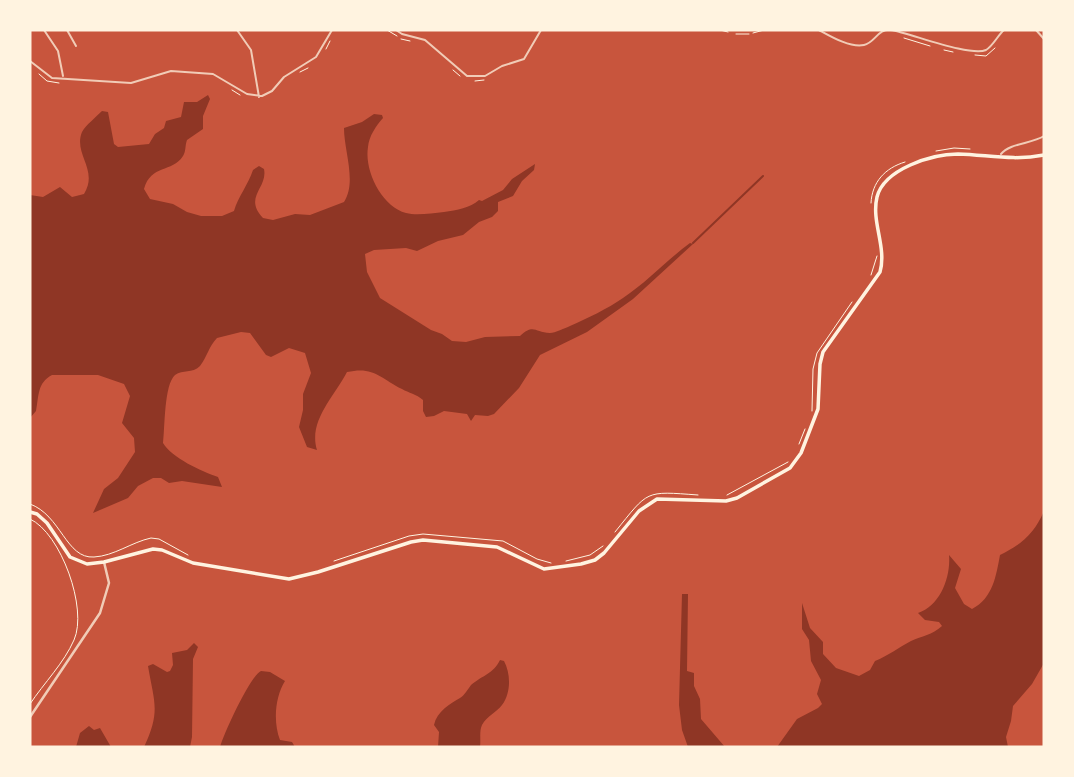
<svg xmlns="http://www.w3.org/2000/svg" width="1074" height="777" font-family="'Asap Condensed',sans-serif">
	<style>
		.water { fill: #8f3625 }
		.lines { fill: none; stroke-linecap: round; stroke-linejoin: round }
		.stream { stroke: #8f3625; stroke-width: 2 }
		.path { stroke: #fff3e0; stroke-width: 1 }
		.minor { stroke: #f1ccb7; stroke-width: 2 }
		.tertiary { stroke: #f1ccb7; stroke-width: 2.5 }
		.primary { stroke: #fff3e0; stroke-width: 3.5 }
	</style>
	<rect width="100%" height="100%" fill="#c8553d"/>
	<path class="water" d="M208 95 210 99 203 116V129L187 140C185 145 186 152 183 156 172 173 151 164 144 189L150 199 173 204 187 212 201 216H222L234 211C238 197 248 185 253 170L259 166 264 169C268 188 243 197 263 218L273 220 295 214 310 215 344 202C357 182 344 151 344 128L362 122 374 114 382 115 383 118C376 126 369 136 368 147 364 171 382 207 406 213 417 216 432 213 444 212 457 210 470 208 479 200L482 201 503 190 512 179 535 164 534 170 522 181 513 196 498 202V211L492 217 479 222 463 235 438 241 417 251 406 248 374 250 365 254 367 272 380 298 431 330 442 334 452 341 466 342 485 337 520 336C534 323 535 333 550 333 555 333 565 328 570 326 588 318 607 309 623 298 647 282 667 260 690 243L693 244 633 299 587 332 540 355 519 388 494 414 488 416 475 415 471 421 467 414 444 411 434 416 426 417 423 411V400C416 394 409 393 402 389 380 378 374 366 347 372 334 397 308 421 317 450L307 447 299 427 303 410V394L311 373 305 353 289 348 271 357 266 355 250 333 241 332 217 338C209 346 207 357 200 366 192 374 183 369 175 375 164 385 165 427 163 443 172 458 201 471 218 477L222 487 182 481 169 483 161 478H153L138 486 128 498 93 513 104 489 118 478 135 452 134 438 122 423 130 396 124 384 98 375H52C37 383 39 396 36 411L30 418V195L43 197 60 187 72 197 84 194C99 170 73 154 82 132 86 125 96 117 102 111L108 112 114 144 118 147 149 144 155 134 164 128 166 121 181 117 184 102H197Z
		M1044 511V663L1032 684 1013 706 1011 721 1006 737 1008 747H777L797 719 818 708 822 704 817 694 821 680 811 661 809 640 802 629V603L810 628 823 642V654L836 668 859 676 870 670 875 661C888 656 899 647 911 641 922 636 932 635 942 626L939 622 925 620 918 613C940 606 951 577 949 555L961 569 955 588 964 604 972 609C993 598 996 576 1000 555 1022 544 1034 534 1044 511Z
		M682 594H688L687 671 694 673V686L700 699 701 719 725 747H688L682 730 679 705Z
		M194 643 198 647 193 659 192 737 190 747H144C161 711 154 702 148 666L153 664 167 672 170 671 173 665 172 653 187 650Z
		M500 660 504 661C511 674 511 693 502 705 497 712 487 716 482 725 479 731 481 740 480 747H438L439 732 434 725C437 711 450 704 460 698 464 696 468 689 471 685 483 675 493 674 500 660Z
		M261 671 270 672 285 681C275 697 273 722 280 740L292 742 295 747H220C224 733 250 676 261 671Z
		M89 726 94 730 100 728 111 747H76L80 733Z"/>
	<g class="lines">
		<path class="stream" d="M693 243 763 176"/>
		<path class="path" d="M387 30 397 36
			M720 30 728 32
			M753 33 764 30
			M736 34H749
			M904 38 930 46
			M401 39 410 41
			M326 49 330 41
			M944 50 953 52
			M975 55 986 56 995 48
			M453 70 460 76
			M300 72 308 68
			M39 74 47 81 59 83
			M475 81 484 80
			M232 90 240 95
			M936 151 954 148 970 149
			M871 203C872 182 885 168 905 162
			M871 275 877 256
			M812 411 813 369 817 353 852 302
			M799 444 805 429
			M727 495 788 462
			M30 504C61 515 66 559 94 557 114 556 132 542 151 538L159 539 188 555
			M30 519C61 533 88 609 74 640 64 663 44 683 30 704
			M615 532C649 490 644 491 698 495
			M334 561 409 536 423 534 503 541 537 559 551 563
			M566 561 590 555 603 546"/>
		<path class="minor" d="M44 30 58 51 63 76
			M67 30 76 46
			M237 30 251 50 259 97
			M396 30 402 34 425 40 467 76H485L502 66 524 59 541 30
			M731 30H750
			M819 30C830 36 850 48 864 45 875 43 878 28 891 30 910 33 970 57 986 50 993 46 998 35 1004 30
			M1036 30 1044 39
			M30 61 52 78 131 83 171 71 213 74 247 94 262 96 272 91 284 77 316 57 332 30
			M1001 154C1010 143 1031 144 1044 136"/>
		<path class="tertiary" d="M30 717 100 613 109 583 104 562"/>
		<path class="primary" d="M30 512 37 514 47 523 70 557 87 564 104 562 153 549 162 550 193 563 289 579 318 572 411 542 423 540 497 547 544 569 581 564 595 560 604 553 639 511 657 499 726 501 737 498 790 468 801 453 818 409 820 364 823 352 880 272C887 247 871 222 877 197 884 169 932 154 958 154 989 155 1013 161 1044 155"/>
	</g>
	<rect width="1074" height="777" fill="none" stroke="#fff3e0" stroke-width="63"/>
</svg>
